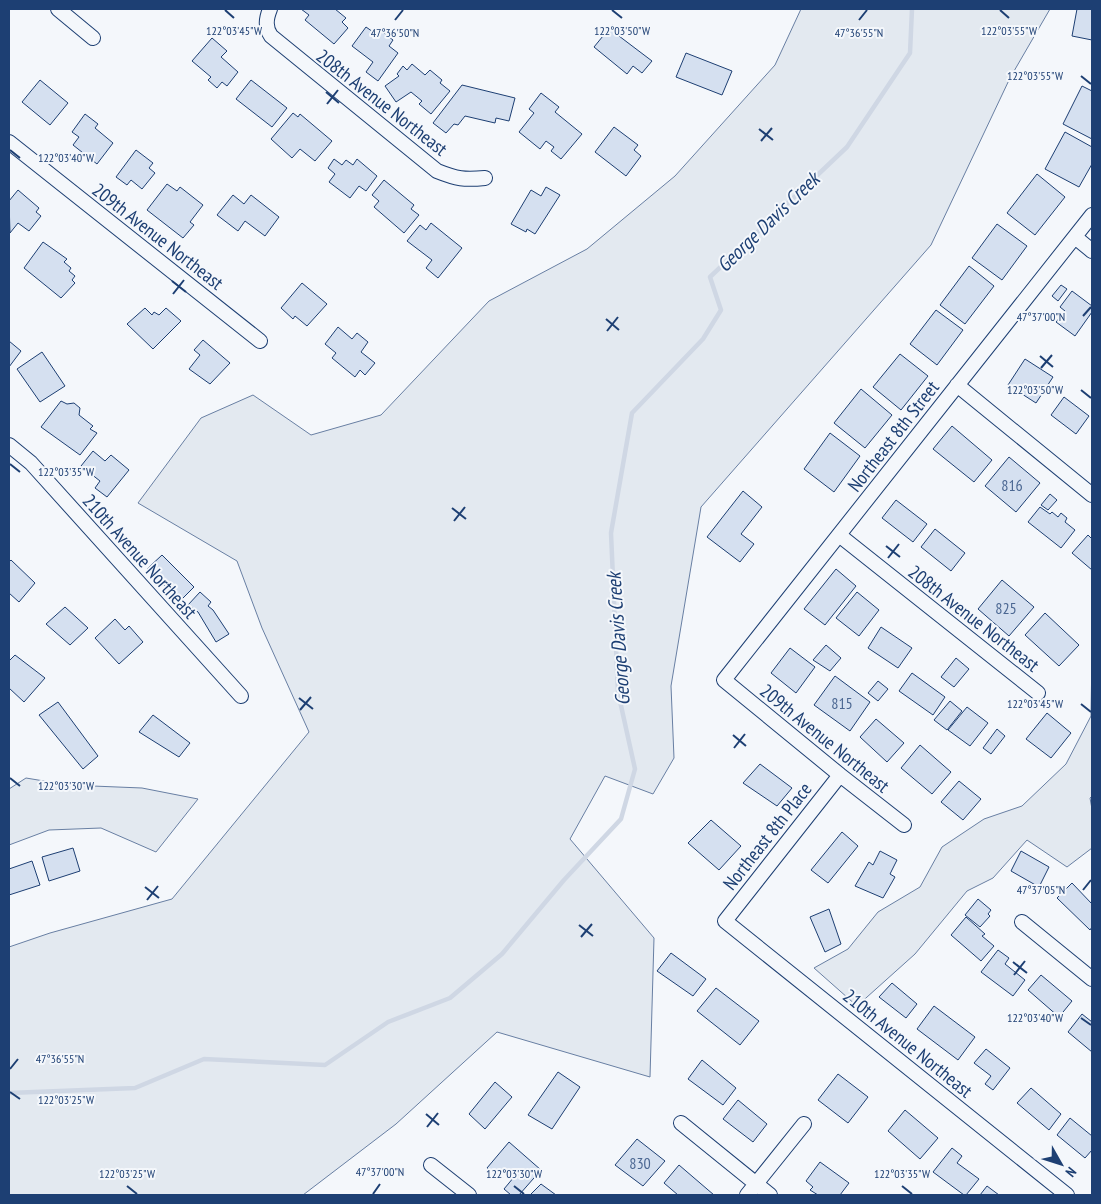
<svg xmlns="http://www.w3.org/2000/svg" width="1101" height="1204" font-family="'PT Sans Narrow',sans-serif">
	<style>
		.green { fill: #e3e9f0; stroke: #687fa3 }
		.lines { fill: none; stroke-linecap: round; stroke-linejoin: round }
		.stream { stroke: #cfd7e4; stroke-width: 4.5 }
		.building { fill: #d5e0f0; stroke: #1d3f73 }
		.street-casing { stroke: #1d3f73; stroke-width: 16 }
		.street { stroke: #f4f7fb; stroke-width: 14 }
		.ticks { fill: none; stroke: #1d3f73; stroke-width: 2 }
		.labels { text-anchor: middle; stroke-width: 4; stroke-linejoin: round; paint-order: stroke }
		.number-label { font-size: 16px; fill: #4b6792 }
		.street-label { font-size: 19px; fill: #1d3f73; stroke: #f4f7fb }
		.water-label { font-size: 20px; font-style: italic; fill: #1d3f73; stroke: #f4f7fb }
		.ticks-label { font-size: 12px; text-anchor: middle; fill: #1d3f73; stroke: #f4f7fb; stroke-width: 4; stroke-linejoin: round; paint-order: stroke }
	</style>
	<rect width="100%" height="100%" fill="#f4f7fb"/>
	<path class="green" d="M801 9H1050L1010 78 931 245 701 507 671 686 674 758 653 794 605 776 570 839 654 938 650 1077 497 1032 396 1124 303 1195H9V947L50 933 172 899 309 732 262 628 237 561 138 503 201 418 253 395 311 435 381 415 489 301 587 249 675 176 775 65Z
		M1092 652V796L1090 798 1092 809V848L1067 867 1027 840 993 878 967 891 915 954 857 1006 814 968 848 949 878 912 920 887 942 847 984 819 1022 806 1066 764 1091 716Z
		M26 778 68 785 142 788 198 799 156 852 101 828 49 830 9 845V789Z"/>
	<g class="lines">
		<path class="stream" d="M9 1093 135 1088 204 1059 325 1065 388 1022 450 998 502 954 564 880 621 819 635 769 618 692 611 533 632 413 703 339 721 310 710 277 847 147 910 53 912 9"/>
	</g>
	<path class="building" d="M301 9H335L346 18 342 22 348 28 334 44 305 20 309 15Z
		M1077 9H1092V40L1072 36Z
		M612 25 622 32 619 36 652 61 642 73 633 66 627 74 594 47Z
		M366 27 376 34 380 30 393 40 389 46 398 53 378 81 366 72 373 62 352 46Z
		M212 38 227 51 221 57 238 72 227 86 222 82 217 88 208 80 211 77 192 61Z
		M686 53 732 71 722 95 676 77Z
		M412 64 425 75 430 70 442 80 440 83 450 91 431 114 419 104 422 101 411 92 396 102 385 86 399 76 397 74 403 66 407 70Z
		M40 80 68 103 50 125 22 102Z
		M251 80 287 108 272 127 236 99Z
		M462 85 515 98 509 121 496 118 495 123 465 116 458 125 454 124 446 133 433 123Z
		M1082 86 1092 91V139L1063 124Z
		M541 93 559 107 555 112 582 134 561 159 551 151 554 147 546 141 540 149 519 132 534 113 529 109Z
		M293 113 298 117 300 114 332 141 315 161 300 149 292 158 271 139Z
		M85 114 98 124 95 128 113 143 97 164 73 145 79 137 72 132Z
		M614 127 638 145 634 150 641 156 626 176 595 152Z
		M1065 132 1092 147V164L1079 187 1045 169Z
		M136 150 153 163 149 168 155 173 142 189 131 180 127 185 116 177Z
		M334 159 342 165 346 160 353 165 357 159 377 176 366 191 359 186 350 198 329 182 335 174 328 168Z
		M1037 174 1065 197 1035 235 1007 213Z
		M384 180 414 205 411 209 419 215 404 233 374 207 379 201 372 195Z
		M167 184 177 191 180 187 203 205 190 222 194 225 183 238 147 210Z
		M546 187 560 195 535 234 527 229 526 232 511 224 531 190 541 196Z
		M18 190 39 208 36 212 41 216 29 231 18 223 10 233 9 201Z
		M233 195 244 204 251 195 279 217 265 236 245 221 238 231 217 215Z
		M431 223 462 248 438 278 426 268 432 260 407 241 420 225 426 230Z
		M997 224 1027 246 1002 280 972 258Z
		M43 242 67 259 64 262 71 268 69 271 75 276 72 280 75 283 61 298 24 268Z
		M969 266 994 286 965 324 940 305Z
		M302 283 327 304 307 326 295 316 293 319 281 308Z
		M1061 285 1067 289 1058 301 1052 296Z
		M1072 291 1092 306V312L1075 336 1056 322 1065 311 1060 307Z
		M145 308 152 315 154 312 159 315 166 308 181 321 153 349 127 324Z
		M936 310 963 330 937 365 910 344Z
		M338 327 352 339 357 333 368 342 361 352 375 363 365 375 360 370 355 377 332 358 336 353 325 344Z
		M203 340 230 363 210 384 189 369 200 355 194 350Z
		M9 341 21 351 9 367Z
		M42 352 65 386 40 402 17 369Z
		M900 354 928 376 901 410 873 387Z
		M1025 359 1053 377 1036 403 1008 385Z
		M861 389 892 415 865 448 834 423Z
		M1064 397 1089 416 1076 434 1051 415Z
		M61 401 67 404 74 403 80 408 79 415 93 426 90 429 97 433 80 455 41 427Z
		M952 426 992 460 974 482 933 449Z
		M830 433 860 456 834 492 804 469Z
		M93 451 105 461 111 455 129 470 107 497 95 488 100 481 81 466Z
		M1009 457 1040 483 1016 512 985 486Z
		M743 491 762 507 741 534 754 544 740 562 707 537Z
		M1050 494 1057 500 1048 510 1041 505Z
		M896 500 927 524 913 542 882 518Z
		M1040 507 1050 514 1052 512 1058 517 1061 513 1067 518 1065 522 1075 530 1061 548 1028 522Z
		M935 529 965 553 951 571 921 547Z
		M1088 535 1092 539V570L1072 553Z
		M162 555 194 587 182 599 173 589 170 591 147 569Z
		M11 560 35 583 19 602 9 593V562Z
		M836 569 856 586 825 625 804 609Z
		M1002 580 1034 607 1009 636 978 609Z
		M200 592 211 602 208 606 213 610 229 634 216 642 198 612 188 605Z
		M857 592 879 610 859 636 836 618Z
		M65 607 88 628 70 645 46 624Z
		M1045 613 1079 645 1059 666 1025 635Z
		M115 619 125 630 129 626 143 642 119 664 95 638Z
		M881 627 912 648 898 668 868 648Z
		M826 645 841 658 830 671 813 660Z
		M790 648 815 667 796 693 771 673Z
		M15 655 45 678 24 702 9 688V661Z
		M956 658 969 669 954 687 941 677Z
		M912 673 945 697 933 715 899 691Z
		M835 676 870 702 850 731 814 705Z
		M878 681 888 689 878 701 868 693Z
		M950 701 962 711 947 730 934 720Z
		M58 702 98 756 83 769 39 715Z
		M967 707 988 723 970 746 948 730Z
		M1047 713 1071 733 1051 758 1026 739Z
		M153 715 190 743 179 757 139 732Z
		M876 719 904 743 887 762 860 737Z
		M997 729 1005 736 991 754 983 748Z
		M920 745 951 772 932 794 901 768Z
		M760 764 792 788 777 806 743 783Z
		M959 781 981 799 963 820 941 802Z
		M711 820 741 846 719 870 688 843Z
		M842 832 858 846 828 883 811 870Z
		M73 848 80 871 49 881 42 857Z
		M880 851 897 860 890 874 895 877 883 898 855 886 869 862 873 865Z
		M1021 851 1049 867 1039 887 1011 871Z
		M32 861 40 885 9 895V869Z
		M1072 883 1092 904V927L1090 930 1057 898Z
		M978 899 991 910 988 914 990 916 980 927 965 915Z
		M829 909 841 944 825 952 810 917Z
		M966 917 985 934 982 936 994 946 981 961 951 935Z
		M998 950 1009 958 1005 964 1025 980 1013 996 981 972Z
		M671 953 706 979 693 996 657 971Z
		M1041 975 1072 1001 1059 1017 1028 990Z
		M892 983 917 1004 906 1018 879 997Z
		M716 988 759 1021 740 1045 697 1011Z
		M934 1006 975 1037 958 1060 917 1029Z
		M1082 1014 1092 1022V1052L1068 1032Z
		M986 1049 1010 1068 993 1090 985 1084 991 1076 974 1063Z
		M702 1060 736 1088 723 1105 688 1079Z
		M558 1072 580 1087 552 1129 528 1115Z
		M838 1074 868 1097 848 1123 818 1100Z
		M495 1082 512 1097 485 1129 469 1114Z
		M1031 1088 1061 1114 1049 1130 1017 1103Z
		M738 1100 767 1124 753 1142 723 1119Z
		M905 1110 938 1138 920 1159 888 1131Z
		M1070 1118 1092 1136V1150L1085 1158 1057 1135Z
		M637 1139 665 1161 643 1186 615 1165Z
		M509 1142 541 1170 519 1195H511L504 1189 514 1177 505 1171 499 1177 487 1168Z
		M952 1148 962 1156 957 1163 979 1179 966 1195H964L933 1172Z
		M820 1162 849 1183 840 1195H818L810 1190 813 1187 806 1181Z
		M679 1165 714 1195H678L664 1183Z
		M541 1184 556 1195H530Z
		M987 1186 999 1195H980Z"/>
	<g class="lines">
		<defs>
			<path id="street" d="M58 9 93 38
				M270 9C266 19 265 27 271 36L437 171C457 179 464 180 485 178
				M9 142 260 341
				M1075 237 1092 251
				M957 385 1092 495
				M9 445 31 463 241 696
				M839 535 1038 693
				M840 775 725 921 1067 1195
				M904 825 840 775 724 680 1092 215
				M1022 922 1092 979
				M681 1123 770 1195
				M431 1165 469 1195
				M747 1195 804 1124"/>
		</defs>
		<use href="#street" class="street-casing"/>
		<use href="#street" class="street"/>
	</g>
	<path class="ticks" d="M225 10 234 18M612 10 622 18M1000 10 1009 18M395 20 403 10M859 20 867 10M1081 76 1091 84M326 92 339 103M327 104 338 90M759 129 773 140M761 141 772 128M10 150 20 158M172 281 186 292M173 294 184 280M1083 316 1091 307M606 319 619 330M607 331 618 317M1040 356 1053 367M1041 368 1052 355M1081 390 1091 398M10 464 20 472M452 508 466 519M454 521 465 507M886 546 900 557M888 558 899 544M299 698 313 709M1081 704 1091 712M300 710 311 697M733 735 746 746M734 748 745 734M10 778 20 786M145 887 159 898M1083 890 1091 880M147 900 158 886M579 925 593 936M581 937 592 924M1013 962 1027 973M1014 975 1025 961M1081 1018 1091 1025M10 1069 18 1059M10 1092 20 1099M426 1114 439 1125M427 1127 438 1113M127 1186 137 1194M514 1186 524 1194M902 1186 912 1194M373 1194 380 1184"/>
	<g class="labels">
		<g class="number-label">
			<text x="1012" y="491">816</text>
			<text x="1006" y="614">825</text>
			<text x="842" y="709">815</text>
			<text x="640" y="1169">830</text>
		</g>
		<g class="street-label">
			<text transform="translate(382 102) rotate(38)" y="7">208th Avenue Northeast</text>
			<text transform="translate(158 236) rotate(38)" y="7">209th Avenue Northeast</text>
			<text transform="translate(893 436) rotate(-52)" y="7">Northeast 8th Street</text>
			<text transform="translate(140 556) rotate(48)" y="7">210th Avenue Northeast</text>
			<text transform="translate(974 618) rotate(38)" y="7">208th Avenue Northeast</text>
			<text transform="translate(825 738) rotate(39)" y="7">209th Avenue Northeast</text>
			<text transform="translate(767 836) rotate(-52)" y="7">Northeast 8th Place</text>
			<text transform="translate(908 1043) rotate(39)" y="7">210th Avenue Northeast</text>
		</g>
		<g class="water-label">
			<text transform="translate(768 222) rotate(-44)" y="7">George Davis Creek</text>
			<text transform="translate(618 639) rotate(-94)" y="7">George Davis Creek</text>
		</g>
	</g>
	<g class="ticks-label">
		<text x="622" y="35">122°03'50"W</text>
		<text x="234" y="35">122°03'45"W</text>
		<text x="1009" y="35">122°03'55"W</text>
		<text x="395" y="37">47°36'50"N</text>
		<text x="859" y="37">47°36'55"N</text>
		<text x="1035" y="80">122°03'55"W</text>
		<text x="66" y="162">122°03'40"W</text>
		<text x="1041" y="321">47°37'00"N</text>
		<text x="1035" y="394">122°03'50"W</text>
		<text x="66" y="476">122°03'35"W</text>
		<text x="1035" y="708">122°03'45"W</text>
		<text x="66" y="790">122°03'30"W</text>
		<text x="1041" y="894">47°37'05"N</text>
		<text x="1035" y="1022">122°03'40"W</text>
		<text x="60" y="1063">47°36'55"N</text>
		<text x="66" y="1104">122°03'25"W</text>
		<text x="380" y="1176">47°37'00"N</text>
		<text x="127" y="1178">122°03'25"W</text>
		<text x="514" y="1178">122°03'30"W</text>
		<text x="902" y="1178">122°03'35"W</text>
	</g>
	<rect width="1101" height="1204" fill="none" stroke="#1d3f73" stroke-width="20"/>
	<g transform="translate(1061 1164) rotate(129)" stroke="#f4f7fb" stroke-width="4" paint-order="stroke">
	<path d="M0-4L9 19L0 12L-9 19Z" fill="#1d3f73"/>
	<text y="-8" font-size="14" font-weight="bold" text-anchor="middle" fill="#1d3f73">N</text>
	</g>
</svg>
